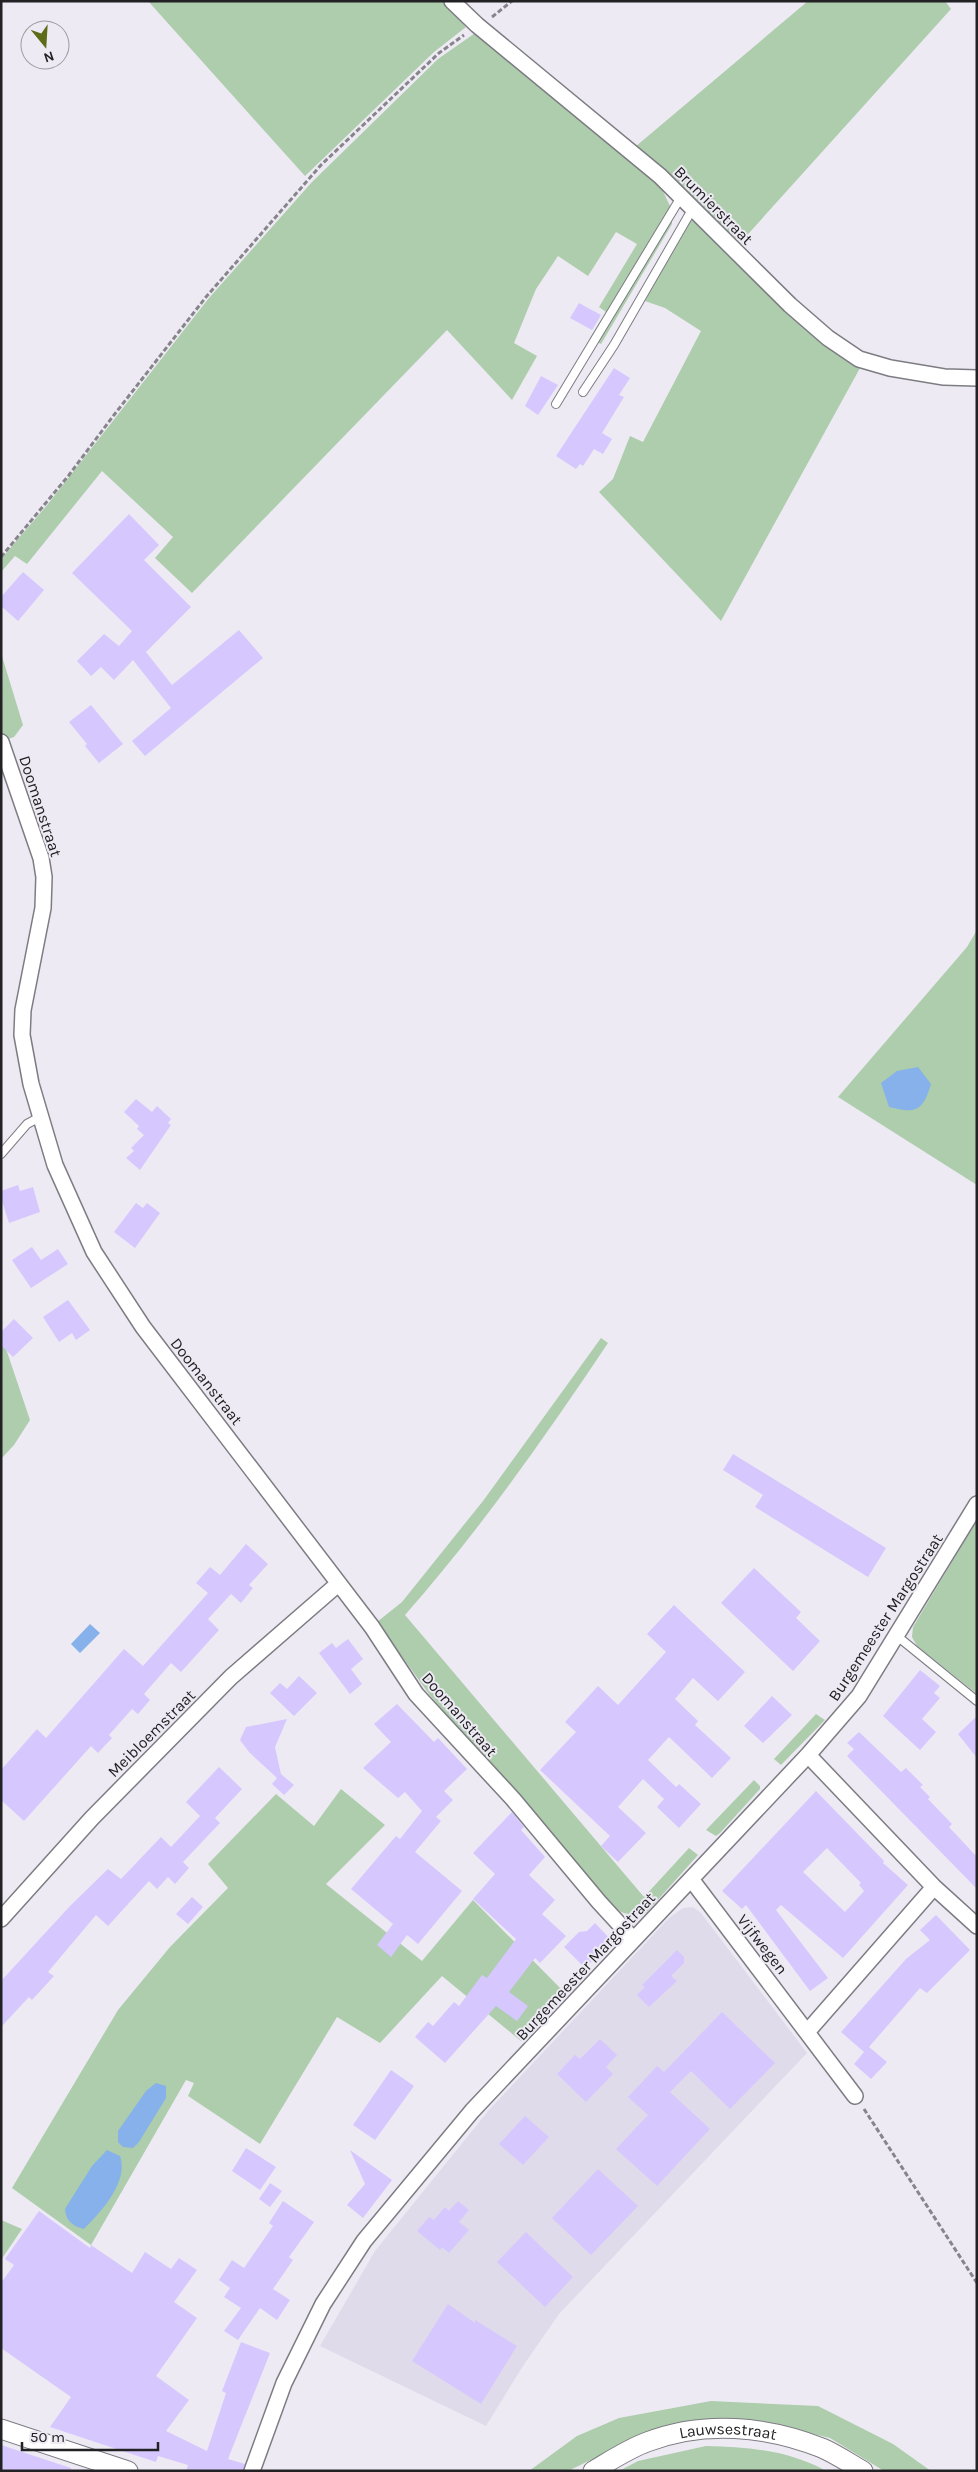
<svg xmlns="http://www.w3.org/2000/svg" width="978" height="2472" font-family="Karla,sans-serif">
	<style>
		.built { fill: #dfdbea }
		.green { fill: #adcdad }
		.water { fill: #86b1ea }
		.building { fill: #d6c8fe; fill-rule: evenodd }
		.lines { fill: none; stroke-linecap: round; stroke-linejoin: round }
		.service-casing { stroke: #7e7c83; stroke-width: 10 }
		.minor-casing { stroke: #7e7c83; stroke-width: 18 }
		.tertiary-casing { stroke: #7e7c83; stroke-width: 21 }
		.path { stroke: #87858b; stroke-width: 3; stroke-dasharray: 5 2.5; stroke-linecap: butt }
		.service { stroke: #fff; stroke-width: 8 }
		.minor { stroke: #fff; stroke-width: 15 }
		.tertiary { stroke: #fff; stroke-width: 19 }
		.labels { text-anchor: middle; stroke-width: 4; stroke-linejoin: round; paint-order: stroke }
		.street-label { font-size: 16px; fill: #222124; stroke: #edeaf3 }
	</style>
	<rect width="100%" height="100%" fill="#edeaf3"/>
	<path class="built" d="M693 1907 701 1913 807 2053 559 2314 523 2366 486 2426 320 2346 375 2251 489 2110 669 1918 683 1908Z"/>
	<path class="green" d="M148 1H442L466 27 434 52 305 176Z
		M808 1H945L951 9 740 243 635 147Z
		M478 31 660 185 671 208 672 224 601 344 590 338 606 312 599 307 637 244 616 232 588 276 558 256 536 289 514 343 537 356 512 400 447 330 192 593 155 558 173 537 102 471 27 564 15 556 1 572V559L48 504 209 298 312 182 438 59Z
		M694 217 821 339 860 368 721 621 599 492 613 479 630 436 643 442 701 331 665 308 645 301 684 225Z
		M1 653 23 725 14 737 8 739 1 735Z
		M977 930V1185L838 1097 967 947Z
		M1 1334 30 1420 14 1445 1 1459Z
		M601 1338 608 1343C545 1437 480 1530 405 1615L644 1897 689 1848 698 1855 646 1913 633 1916 621 1912 607 1902 429 1694 377 1622 402 1602 483 1501Z
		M977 1520V1694L917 1646 912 1637 913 1627Z
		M816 1714 825 1720 781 1765 774 1759Z
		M754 1780 760 1786V1789L720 1833 716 1836 706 1830Z
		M341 1789 385 1825 326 1884 422 1961 473 1900 567 1995 521 2041 442 1976 380 2043 337 2017 260 2144 188 2096 194 2083 186 2080 91 2245 12 2188 118 2010 170 1947 228 1888 208 1864 276 1794 314 1826Z
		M1 2220 22 2229 1 2260Z
		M711 2401 818 2406 893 2444 931 2471H884L830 2438 785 2427 726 2419 682 2423 640 2436 568 2471H529L577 2436 619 2418Z
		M706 2446C748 2447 788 2450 826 2471H619L638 2461Z"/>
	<path class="water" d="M918 1067 931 1084C923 1111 916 1114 889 1107L881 1083 897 1071Z
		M90 1624 100 1633 80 1653 71 1644Z
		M156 2083 166 2086V2098L139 2142 133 2148 123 2147 118 2142V2131L146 2091Z
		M107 2150 120 2156C129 2182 101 2212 84 2229 73 2226 66 2222 65 2209L92 2166Z"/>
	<path class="building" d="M579 303 601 315 592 330 570 318Z
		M614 368 630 378 619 395 624 397 602 433 612 439 603 454 594 449 583 466 580 464 576 469 556 456Z
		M541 376 558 385 538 415 525 406Z
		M129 514 159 545 144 560 191 607 146 652 172 685 239 630 263 658 145 756 132 741 171 708 133 660 114 680 101 667 91 676 77 661 104 634 119 646 132 631 72 573Z
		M23 572 44 590 18 621 1 606V597Z
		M91 705 123 744 99 763 85 746 87 744 69 722Z
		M136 1099 152 1112 157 1106 171 1119 168 1123 171 1125 140 1170 126 1158 134 1151 131 1148 144 1135 137 1129 139 1126 124 1112Z
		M18 1185 20 1191 33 1187 40 1212 9 1223 1 1198V1191Z
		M136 1203 143 1208 147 1203 160 1213 135 1248 114 1232Z
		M32 1247 41 1260 58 1249 68 1264 31 1288 12 1260Z
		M68 1300 90 1330 76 1340 72 1333 59 1342 43 1317Z
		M14 1319 33 1338 13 1357 1 1345V1332Z
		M733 1454 886 1548 868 1577 755 1507 763 1495 723 1470Z
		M246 1544 268 1564 249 1585 253 1588 241 1603 231 1594 208 1619 219 1630 181 1672 171 1663 144 1694 150 1700 138 1714 132 1709 109 1735 112 1738 98 1753 91 1746 24 1821 1 1800V1770L37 1729 46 1738 124 1649 143 1666 208 1593 196 1583 210 1567 220 1575Z
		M754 1568 801 1612 796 1618 820 1641 793 1671 721 1603Z
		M674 1605 745 1672 718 1701 693 1678 675 1699 698 1721 695 1725 731 1758 712 1778 669 1737 648 1760 676 1787 679 1784 701 1804 679 1828 657 1807 664 1799 643 1779 618 1807 646 1833 618 1862 601 1846 610 1836 540 1770 576 1732 565 1722 598 1686 618 1705 666 1652 647 1634Z
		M348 1639 363 1659 351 1669 362 1684 350 1694 319 1653 332 1643 336 1648Z
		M920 1670 940 1686 934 1693 940 1698 922 1719 936 1732 920 1750 883 1716Z
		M299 1676 317 1693 294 1716 270 1693 280 1683 287 1689Z
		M772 1696 792 1715 763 1743 744 1726Z
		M397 1704 434 1742 438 1738 467 1769 444 1791 453 1800 436 1817 441 1821 415 1852 462 1891 418 1944 407 1935 391 1957 377 1945 393 1924 351 1889 396 1836 400 1839 422 1811 405 1792 398 1798 363 1768 391 1742 374 1724Z
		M977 1716V1758L958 1734Z
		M287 1719 275 1747 281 1774 294 1785 284 1795 272 1784 277 1778 249 1752 240 1740 246 1727Z
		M859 1732 901 1772 906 1768 923 1785 920 1787 930 1797 928 1799 952 1824 949 1827 977 1857V1889L847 1756 854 1749 847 1743Z
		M219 1767 242 1789 215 1818 220 1823 183 1862 189 1868 175 1884 168 1877 157 1889 149 1881 108 1926 96 1915 48 1972 54 1976 32 2000 29 1997 1 2027V1981L70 1906 108 1869 121 1879 161 1837 171 1847 200 1816 186 1802Z
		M816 1791 884 1861 883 1863 908 1885 843 1958 781 1905 776 1910 828 1978 810 1991 746 1905 742 1909 722 1891ZM827 1848 861 1883 859 1885 864 1891 845 1912 803 1872Z
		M512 1812 524 1827 521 1830 545 1857 529 1875 555 1900 542 1914 566 1936 540 1963 535 1958 509 1992 528 2006 517 2021 496 2006 445 2063 415 2037 428 2022 433 2026 454 2002 459 2006 482 1975 487 1978 516 1939 473 1899 495 1874 473 1853Z
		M192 1897 203 1907 188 1924 176 1914Z
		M936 1915 970 1950 927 1993 920 1988 869 2047 887 2062 871 2079 854 2064 864 2052 841 2032 906 1959 930 1940 920 1930Z
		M595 1923 612 1941 585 1968 564 1947 579 1932 587 1931Z
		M677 1950 684 1957V1963L671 1976 677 1981 649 2007 637 1995 645 1987 642 1985Z
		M722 2012 775 2063 730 2109 691 2071 670 2092 710 2129 657 2186 616 2149 648 2115 628 2097 657 2066 664 2072Z
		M600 2039 617 2055 606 2067 613 2074 586 2102 557 2074 575 2055 580 2059Z
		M391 2070 414 2086 375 2140 353 2125Z
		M525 2116 549 2137 523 2165 499 2144Z
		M246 2148 276 2167 260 2190 232 2171Z
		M350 2150 392 2180 363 2218 347 2205 365 2184Z
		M598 2169 638 2206 591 2255 552 2218Z
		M270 2183 282 2191 270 2207 259 2199Z
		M283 2201 314 2222 289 2257 293 2260 273 2289 290 2300 277 2320 260 2308 238 2340 224 2331 241 2308 224 2297 230 2288 219 2280 232 2260 244 2268 273 2226 269 2223Z
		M458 2201 469 2210 459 2222 469 2230 449 2253 442 2247 440 2250 417 2231 429 2217 434 2220 445 2207 449 2211Z
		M39 2211 90 2248 91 2245 132 2273 145 2252 171 2269 179 2258 197 2270 174 2302 197 2318 156 2376 189 2400 166 2431 207 2451 226 2393 222 2391 241 2342 270 2353 228 2459 245 2464 243 2471H186L188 2465 158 2456 156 2462 50 2427 71 2397 1 2348V2283L14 2265 5 2259Z
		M526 2232 573 2277 545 2307 497 2262Z
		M448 2304 475 2323V2320L517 2346 481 2404 412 2361Z
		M1 2445 71 2468V2471H1Z"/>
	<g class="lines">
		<defs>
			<path id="service" d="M583 392 614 345 693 208
				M556 404 681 197
				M1 1154 27 1124 40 1117
				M897 1636 977 1701"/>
			<path id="minor" d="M452 1 477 25 660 176 790 305 828 338 859 359 890 368 944 377 977 378
				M1 742 41 858 44 877 43 908 23 1010 22 1035 31 1084 55 1165 94 1252 143 1327 372 1627 416 1694 513 1799 599 1902 633 1939
				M808 1755 934 1887 977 1926
				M691 1879 855 2096
				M1 1919 92 1818 231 1677 338 1584
				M808 2031 934 1887
				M252 2471 284 2383 323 2304 364 2241 472 2111 808 1755 859 1696 977 1504"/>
			<g id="tertiary">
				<path d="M1 2429 128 2471"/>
				<path id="s1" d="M593 2471C610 2461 628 2449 647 2442 704 2420 767 2426 822 2448 836 2454 849 2463 863 2471"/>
			</g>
		</defs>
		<use href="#service" class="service-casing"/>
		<use href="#minor" class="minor-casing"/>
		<use href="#tertiary" class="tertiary-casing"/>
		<path class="path" d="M492 17 512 1
			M1 557 69 475 114 415 206 297 321 165 439 53 464 35
			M864 2109 977 2283"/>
		<use href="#service" class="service"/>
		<use href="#minor" class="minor"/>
		<use href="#tertiary" class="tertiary"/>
	</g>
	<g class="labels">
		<g class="street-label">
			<text transform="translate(714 205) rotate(45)" y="6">Brumierstraat</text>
			<text transform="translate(41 806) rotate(72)" y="6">Doomanstraat</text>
			<text transform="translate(207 1381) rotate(52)" y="6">Doomanstraat</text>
			<text transform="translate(885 1617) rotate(-57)" y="6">Burgemeester Margostraat</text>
			<text transform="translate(460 1714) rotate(49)" y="6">Doomanstraat</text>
			<text transform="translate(151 1733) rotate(-45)" y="6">Meibloemstraat</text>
			<text transform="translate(763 1944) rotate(52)" y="6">Vijfwegen</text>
			<text transform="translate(585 1966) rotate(-47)" y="6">Burgemeester Margostraat</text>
			<text dy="6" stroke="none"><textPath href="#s1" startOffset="144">Lauwsestraat</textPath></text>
		</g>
	</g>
	<rect width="978" height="2472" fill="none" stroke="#222124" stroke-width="5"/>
	<g transform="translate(45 45) rotate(162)"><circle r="24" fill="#edeaf3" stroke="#9c9aa0"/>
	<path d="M0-4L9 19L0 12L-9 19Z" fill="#5d6c17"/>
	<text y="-8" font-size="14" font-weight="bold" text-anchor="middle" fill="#222124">N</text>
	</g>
	<path d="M22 2442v8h136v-8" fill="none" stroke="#222124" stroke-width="2.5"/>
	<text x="30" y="2442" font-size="15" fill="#222124" stroke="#edeaf3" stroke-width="4" paint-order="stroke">50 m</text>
</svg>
